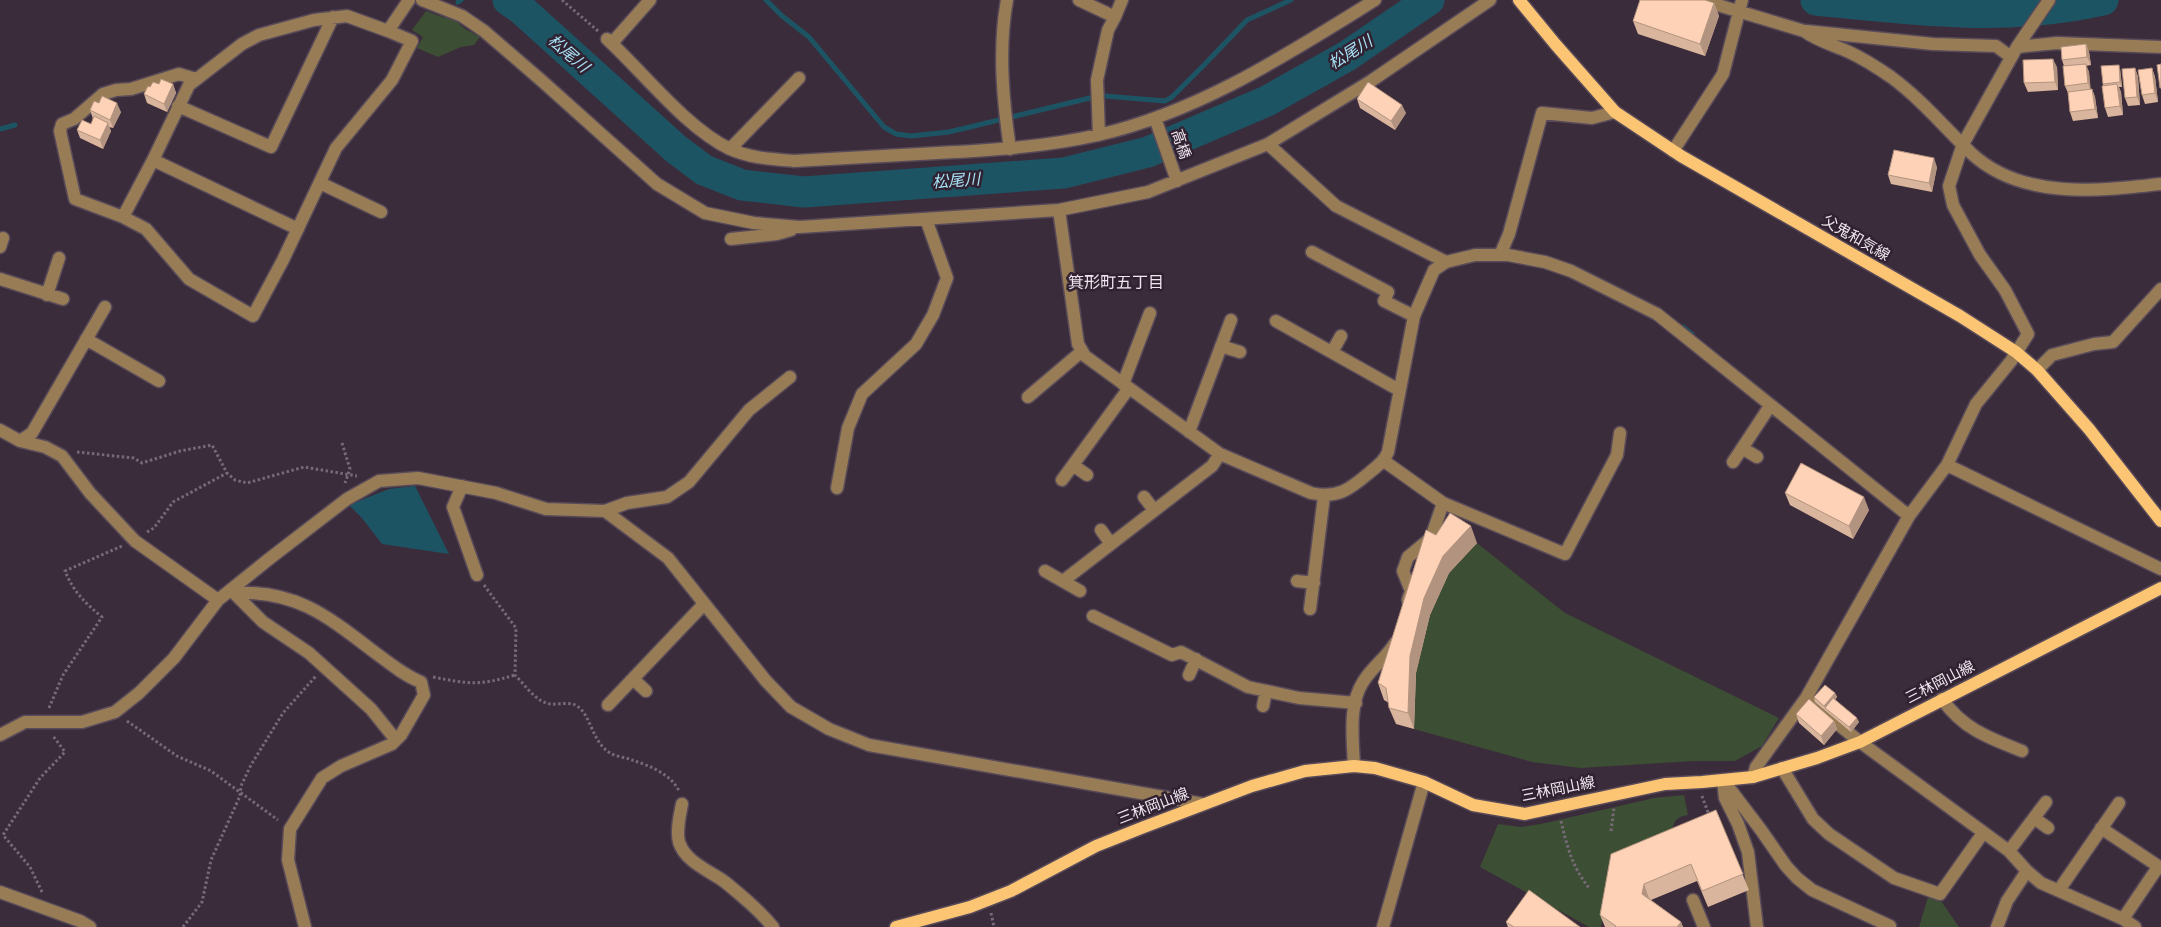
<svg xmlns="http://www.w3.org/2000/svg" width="2161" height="927" font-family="'Titillium Web','Noto Sans JP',sans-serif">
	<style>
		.green { fill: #3c4e33 }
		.water { fill: #1d5464 }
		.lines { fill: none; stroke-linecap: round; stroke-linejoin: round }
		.stream { stroke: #1d5464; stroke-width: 5 }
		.river { stroke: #1d5464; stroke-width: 31 }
		.minor-casing { stroke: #584a58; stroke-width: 15 }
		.major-casing { stroke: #584a58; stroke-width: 15 }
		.path { stroke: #776a77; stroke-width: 3; stroke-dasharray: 2.5 2.5; stroke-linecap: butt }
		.minor { stroke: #977c56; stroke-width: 12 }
		.major { stroke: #fcc574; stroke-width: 12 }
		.wall { fill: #dab59d }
		.shaded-wall { fill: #b2937f }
		.building { fill: #fed2b6; stroke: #b2937f }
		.labels { text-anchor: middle; stroke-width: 5; stroke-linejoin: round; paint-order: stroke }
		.street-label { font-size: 15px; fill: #efe5ef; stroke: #312231 }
		.water-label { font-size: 16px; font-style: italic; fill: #a9e3f7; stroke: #312231 }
		.neighbourhood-label { font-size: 16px; fill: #efe5ef; stroke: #312231 }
	</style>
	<rect width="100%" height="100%" fill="#3b2c3b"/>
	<path class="green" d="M426 11 445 18 447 13 465 29 480 37 474 45 461 47 438 57 417 48 423 37 412 30Z
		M1477 543 1565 613 1779 718 1762 746 1735 761H1693L1581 768 1532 762 1414 729 1416 673 1430 615 1449 573Z
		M1684 795 1688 815C1677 817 1674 820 1672 831L1613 869 1601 927H1589L1480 867 1498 824 1521 827 1541 824 1654 798Z
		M1928 897 1941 901 1959 927H1919Z"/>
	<path class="water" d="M415 486 449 554 382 544 362 518 349 505 389 489Z"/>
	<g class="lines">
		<path class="stream" d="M766 0 781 15 809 37 884 127 896 134 911 136 949 132 1090 98
			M458 2 461 0
			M1105 96 1165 101 1172 97 1205 64 1247 20 1291 0
			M0 129 15 125
			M1683 327 1692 334"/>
		<path class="river" d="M508 0 521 9 676 149 704 170 742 185 804 192 1064 173 1148 152 1267 101 1347 56 1429 0
			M1816 0C1912 10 2008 22 2103 0"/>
		<defs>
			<path id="minor" d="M422 0 462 16 484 31 542 81 657 184 705 213 754 223 800 227 1059 210 1148 192 1268 144 1371 81 1490 0
				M1007 0C998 49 1003 101 1010 149
				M1079 0 1115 17 1122 0
				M1701 0 1804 31C1818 41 1833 45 1849 52 1864 59 1878 68 1891 77 1921 99 1945 128 1971 153 2021 200 2099 191 2161 184
				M2049 0 2017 47 1963 144 1949 186 1953 205 1980 255 2005 290 2028 334 2011 361 1976 404 1947 465 2161 569
				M1806 31 1933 44 1996 46 2011 57
				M607 39C643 72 686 128 730 149 750 158 772 159 794 161 841 158 889 156 937 153 991 150 1045 147 1098 135 1199 112 1288 54 1375 0
				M612 43 650 0
				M2017 47 2057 43 2161 47
				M196 79 179 74 131 89 116 90 103 94 74 119 62 124 60 131 75 199 123 217 146 229 189 279 253 316 283 260 336 148 392 80 412 41 388 31 409 0
				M178 106 271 147 333 17
				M1155 118 1177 181
				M1099 135 1097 80 1108 30 1115 17
				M1268 144 1336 206 1446 262
				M730 149 799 78
				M1673 151 1723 74 1742 0
				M320 183 381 212
				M1059 210 1078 344 1085 356 1220 454 1311 493C1338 499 1350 489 1369 473 1377 466 1384 462 1388 452L1414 316 1434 270 1446 262 1475 255H1508L1545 262 1571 271 1657 314 1909 516
				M123 217 153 160
				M298 229 153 160 189 85 242 44 259 35 314 20 347 16 388 31
				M731 239 777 234 791 230
				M0 247 3 238
				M1312 252 1388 292 1384 301 1414 316
				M1500 255 1509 234 1542 113 1592 118 1615 112
				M0 279 63 299
				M47 295 59 258
				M1276 321 1399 390
				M86 339 159 381
				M1221 346 1240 352
				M1332 352 1341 336
				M2037 370 2052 355 2094 344 2113 342 2161 289
				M1123 384 1150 313
				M1028 397 1081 352
				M0 430 20 441 45 447 62 456 90 493 135 541 218 600
				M1189 432 1231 320
				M20 441 32 433 105 307
				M1742 448 1757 457
				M1384 461 1443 503 1431 538 1408 557 1403 571 1411 591 1408 600
				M1733 462 1770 406
				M1073 465 1087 475
				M1062 480 1129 388
				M462 486 453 507 477 575
				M837 488 848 428 862 394 916 344 933 315 947 278 926 219
				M1144 497 1154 510
				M1443 503 1565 554 1617 455 1620 433
				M605 511 627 503 667 497 689 482 749 410 790 377
				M1101 530 1111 544
				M1045 571 1080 591
				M1063 581 1212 466 1220 454
				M1297 581 1314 583
				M231 590 263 622 309 653 371 709 396 740
				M234 593C295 590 326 615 373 651 388 662 403 675 421 682L424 695 401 735 392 744 341 766 322 778 290 829 288 860 305 927
				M1310 609 1324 496
				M1093 616 1172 655 1181 652 1248 687 1299 698 1356 703
				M1189 675 1196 659
				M633 679 646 691
				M1806 698 1860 742 2009 851 2027 871 2041 883 2123 919 2135 927
				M1942 699C1963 729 1989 738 2022 751
				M608 705 704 604
				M1263 706 1266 691
				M0 735 25 722H82L115 712 139 693 174 658 218 600 269 559 347 499 379 481 418 478 496 493 546 509 605 511 668 558 766 681 791 707 829 729 869 745 1203 804
				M1354 766C1353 740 1348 705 1363 682 1372 667 1386 658 1395 643
				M1782 768 1813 819 1829 834 1894 878 1940 894 1983 833
				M1753 777 1756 767 1806 698 1909 516 1947 465
				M1723 780 1761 830 1786 866 1797 878 1812 890 1890 926
				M1723 780 1725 798 1738 824 1748 852 1757 927
				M682 804C680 815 676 830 679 842 685 862 710 871 725 882 742 896 759 910 773 927
				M2034 818 2048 828
				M2101 828 2161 868
				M2009 851 2046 802
				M2059 890 2119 803
				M0 892 80 921 90 927
				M1693 900 1704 927
				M2123 919 2158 867
				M1383 927 1424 782
				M1997 927 2007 901 2027 871"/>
			<path id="major" d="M1519 0 1556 45 1615 112 1681 156 1960 316 2016 352 2037 370 2089 429 2161 521
				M896 927 970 907 1011 891 1096 846 1144 827 1252 786 1305 771 1354 766 1375 768 1424 782 1473 805 1525 814 1665 784 1702 782 1753 777 1817 758 1860 742 2161 588"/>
		</defs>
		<use href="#minor" class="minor-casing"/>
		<use href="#major" class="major-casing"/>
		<path class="path" d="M562 0 598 31
			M342 443 350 469 345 483
			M77 452 134 458 142 463 180 451 212 445 227 473 235 480 247 483 304 467 357 476
			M147 532 154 528 173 502 227 473
			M484 585 516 628 515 675C525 685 536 702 550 704 559 705 570 701 577 706 591 715 592 742 610 753 616 757 625 757 632 760 648 765 671 774 679 791
			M433 677C469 684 479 686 515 675
			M49 708 63 675 102 617C85 603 73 591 65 571L122 546
			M127 721 177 756 211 771 278 820
			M1702 796 1709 815
			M1561 821C1567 847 1573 869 1590 889
			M1611 831 1614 808
			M42 892 30 867 3 835 40 778 65 752 53 736
			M991 913 994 927
			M183 927 202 902 211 860 240 796 241 786 251 765 283 713 316 676"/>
		<use href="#minor" class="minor"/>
		<use href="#major" class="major"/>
	</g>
	<path class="wall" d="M1714 3 1719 16 1705 56 1638 34 1633 21Z
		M2086 44 2089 52 2091 65 2086 66 2089 72 2090 89H2092L2095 97 2098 118 2073 121 2070 112 2068 93 2065 86 2064 66 2062 60Z
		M2057 67 2058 90 2028 92 2024 83Z
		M2135 68 2138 77 2140 105 2128 106 2125 98Z
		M2152 68 2155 77 2158 102 2145 104 2142 95Z
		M2120 69 2122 87H2119L2121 92 2123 115 2108 117 2105 108 2103 84Z
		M159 84H173L176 93 167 112 147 103 144 94 150 87Z
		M1357 99 1406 113 1395 130 1360 108Z
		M90 110 121 112 113 128 109 127 111 131 103 149 80 138 77 130 91 124 93 119Z
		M1937 167 1932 192 1891 184 1888 175Z
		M1785 493 1869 510 1853 539 1790 505Z
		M1436 535 1477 543 1449 573 1430 615 1416 673 1414 729 1396 724 1389 708V703L1384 700 1378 683Z
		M1835 693 1837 697 1835 700 1859 722 1851 732 1815 702 1814 697Z
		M1796 714 1834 721 1837 729 1824 745 1799 723Z
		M1716 810 1749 890 1708 907 1697 881 1651 900 1681 922 1683 927H1605L1600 915Z
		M1506 922 1580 927H1508Z"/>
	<path class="shaded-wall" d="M1714 3 1719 16 1705 56 1700 44Z
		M2086 44 2089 52 2091 65 2087 57Z
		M2053 59 2057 67 2058 90 2055 82Z
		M2086 64 2089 72 2091 91 2088 83Z
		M2119 65 2120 69 2122 87 2120 82Z
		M2135 68 2138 77 2140 105 2137 97Z
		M2152 68 2155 77 2158 102 2155 93Z
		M173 84 176 93 167 112 164 104Z
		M2117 84 2121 92 2123 115 2120 106Z
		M2092 89 2095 97 2098 118 2095 109Z
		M117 103 121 112 113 128 110 120Z
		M1402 105 1406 113 1395 130 1391 121Z
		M108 123 111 131 103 149 100 140Z
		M1934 158 1937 167 1932 192 1929 183Z
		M1864 497 1869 510 1853 539 1849 526Z
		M1471 526 1477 543 1449 573 1430 615 1416 673 1414 729 1408 713 1410 656 1424 598 1443 556Z
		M1835 693 1837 697 1827 709 1825 708 1826 710 1824 706Z
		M1857 718 1859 722 1851 732 1849 727Z
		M1834 721 1837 729 1824 745 1821 736Z
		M1644 884 1650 901 1642 894Z
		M1681 922 1683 927H1677Z"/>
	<path class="building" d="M1640 0H1705L1714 3 1700 44 1633 21Z
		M2086 44 2087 57 2062 60 2061 47Z
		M2053 59 2055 82 2024 83 2023 60Z
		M2086 64 2088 83 2065 86 2063 66Z
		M2161 64V88H2160L2157 65Z
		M2119 65 2120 82 2103 84 2101 66Z
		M2135 68 2137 97 2125 98 2122 69Z
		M2152 68 2155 93 2142 95 2138 70Z
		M161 79 173 84 164 104 144 94 148 86 150 87 153 82 159 84Z
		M1368 82 1402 105 1391 121 1357 99Z
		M2117 84 2120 106 2105 108 2102 86Z
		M2092 89 2095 109 2070 112 2068 92Z
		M102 96 117 103 110 120 90 110 94 101 99 103Z
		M94 116 108 123 100 140 77 130 82 120 91 124Z
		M1894 150 1934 158 1929 183 1888 175Z
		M1801 463 1864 497 1849 526 1785 493Z
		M1450 513 1471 526 1443 556 1424 598 1410 656 1408 713 1389 708 1386 688 1378 683 1426 530 1436 535Z
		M1825 685 1835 693 1824 706 1814 697Z
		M1833 698 1857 718 1849 727 1825 708Z
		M1809 699 1834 721 1821 736 1796 714Z
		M1716 810 1743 874 1702 891 1691 864 1644 884 1642 894 1681 922 1677 927H1615L1616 926 1600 915 1611 854Z
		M1529 890 1580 927H1514L1506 922Z"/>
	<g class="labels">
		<g class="street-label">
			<text transform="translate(1181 144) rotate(71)" y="5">高橋</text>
			<text transform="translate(1856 238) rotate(30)" y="5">父鬼和気線</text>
			<text transform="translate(1940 682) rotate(-27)" y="5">三林岡山線</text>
			<text transform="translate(1558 789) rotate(-11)" y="5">三林岡山線</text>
			<text transform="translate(1153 806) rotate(-21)" y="5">三林岡山線</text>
		</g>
		<g class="water-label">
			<text transform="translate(1350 52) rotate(-32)" y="6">松尾川</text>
			<text transform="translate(569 53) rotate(41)" y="6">松尾川</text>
			<text transform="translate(956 180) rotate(-4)" y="6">松尾川</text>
		</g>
		<g class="neighbourhood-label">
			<text x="1116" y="288">箕形町五丁目</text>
		</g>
	</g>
</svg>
